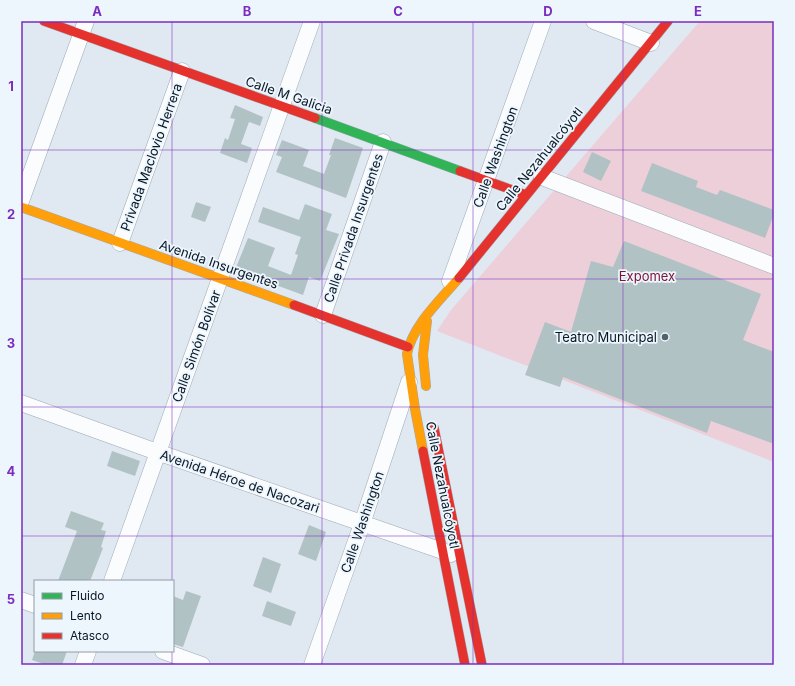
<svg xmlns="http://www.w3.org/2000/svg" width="795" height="686" font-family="Inter,sans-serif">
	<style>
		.green { fill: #eccfd8 }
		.building { fill: #b1c2c5 }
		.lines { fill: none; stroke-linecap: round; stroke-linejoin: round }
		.street-casing { stroke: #9faab5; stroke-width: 17 }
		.fast-casing { stroke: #9faab5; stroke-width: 10 }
		.slow-casing { stroke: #9faab5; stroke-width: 10 }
		.jam-casing { stroke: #9faab5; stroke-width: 10 }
		.street { stroke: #fafcfd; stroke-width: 16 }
		.fast { stroke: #30b455; stroke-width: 9 }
		.slow { stroke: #ff9f0a; stroke-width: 9 }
		.jam { stroke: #e5322d; stroke-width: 9 }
		.grid { fill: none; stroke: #7b2cbf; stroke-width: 1; stroke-opacity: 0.55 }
		.poi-dot { fill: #54606c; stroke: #edf5fd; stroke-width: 1.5 }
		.labels { text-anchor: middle; stroke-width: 3.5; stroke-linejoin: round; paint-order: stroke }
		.street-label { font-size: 13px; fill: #081725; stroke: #edf5fd }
		.park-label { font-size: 13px; fill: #7c1433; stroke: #edf5fd }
		.poi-label { font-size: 13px; fill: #081725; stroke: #edf5fd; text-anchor: end }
		.neatline { fill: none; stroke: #7b2cbf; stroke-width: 1.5 }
		.grid-label { font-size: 13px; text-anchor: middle; font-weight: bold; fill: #7b2cbf }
	</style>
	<rect width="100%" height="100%" fill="#e0e8f1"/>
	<path class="green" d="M700 21H774V462L437 331 451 310Z"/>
	<path class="building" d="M235 105 263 117 260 126 249 122 241 144 252 148 247 163 220 153 225 138 228 140 235 119 230 118Z
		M335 138 363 148 346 198 276 172 282 157 276 155 282 140 309 150 303 166 324 174 331 155H329Z
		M592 152 611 161 601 181 583 172Z
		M652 163 698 181 696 187 717 195 720 190 774 210V214L765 238 641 191Z
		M196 202 211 207 205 222 191 217Z
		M305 204 332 214 326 230 339 234 320 281 309 277 303 295 235 270 248 238 275 248 268 266 291 275 298 255 295 254 301 237 258 222 263 207 299 220Z
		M624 241 761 294 743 340 774 352V444L711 421 707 433 563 377 560 387 525 375 545 322 571 332 591 261 613 267Z
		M112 451 140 461 135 476 107 466Z
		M71 511 104 523 101 530 106 531 101 547 103 548 90 581H58L77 531 65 527Z
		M309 525 326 532 316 561 298 554Z
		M263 557 281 564 271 593 253 586Z
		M186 591 201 596 183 647 173 644V596L183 600Z
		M267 601 296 612 291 626 262 616Z
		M35 651H67L62 665H46L32 660Z"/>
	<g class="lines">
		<defs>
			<path id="street" d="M594 21 651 43
				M542 177 774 266
				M21 201 86 21
				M120 243 182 71
				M450 281 543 21
				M323 315 383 142
				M21 403 157 452 451 554
				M112 581 312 21
				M21 600 35 605
				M163 651 202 665
				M83 665 88 651
				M312 665 362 524 409 382"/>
			<path id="fast" d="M315 118 460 171"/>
			<path id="slow" d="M21 207 294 305
				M426 386 423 355 427 321
				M423 451 415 409 407 354C412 326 441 299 459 278"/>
			<path id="jam" d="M44 21 315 118
				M460 171 526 195
				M459 278 668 21
				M294 305 408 347
				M434 428 482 665
				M423 451 465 665"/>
		</defs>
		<use href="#street" class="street-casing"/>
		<use href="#fast" class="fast-casing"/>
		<use href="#slow" class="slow-casing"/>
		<use href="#jam" class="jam-casing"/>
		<use href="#street" class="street"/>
		<use href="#fast" class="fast"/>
		<use href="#slow" class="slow"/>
		<use href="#jam" class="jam"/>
	</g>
	<path class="grid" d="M172 21V581M322 21V665M473 21V665M623 21V665M21 150H774M21 279H774M21 407H774M21 536H774M172 651V665"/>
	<circle class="poi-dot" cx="665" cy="337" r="4"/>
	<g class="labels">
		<g class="street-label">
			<text transform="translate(289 95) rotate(19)" y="5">Calle M Galicia</text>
			<text transform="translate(151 157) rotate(-70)" y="5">Privada Maclovio Herrera</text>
			<text transform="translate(495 157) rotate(-70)" y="5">Calle Washington</text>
			<text transform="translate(539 159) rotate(-51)" y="5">Calle Nezahualcóyotl</text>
			<text transform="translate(353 228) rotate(-71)" y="5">Calle Privada Insurgentes</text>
			<text transform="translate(219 264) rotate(19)" y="5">Avenida Insurgentes</text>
			<text transform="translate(196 346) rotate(-70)" y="5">Calle Simón Bolívar</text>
			<text transform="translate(240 481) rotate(19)" y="5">Avenida Héroe de Nacozari</text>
			<text transform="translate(443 485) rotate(79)" y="5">Calle Nezahualcóyotl</text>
			<text transform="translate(362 522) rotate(-71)" y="5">Calle Washington</text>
		</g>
		<g class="park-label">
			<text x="647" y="281">Expomex</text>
		</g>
		<g class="poi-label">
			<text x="657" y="342">Teatro Municipal</text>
		</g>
	</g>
	<rect width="795" height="686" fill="none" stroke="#edf5fd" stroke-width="44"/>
	<rect x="34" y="580" width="140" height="72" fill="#edf5fd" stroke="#919ca7"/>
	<rect x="42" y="593" width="20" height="6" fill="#30b455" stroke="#919ca7"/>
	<text x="70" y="600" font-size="12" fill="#081725">Fluido</text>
	<rect x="42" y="613" width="20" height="6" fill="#ff9f0a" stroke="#919ca7"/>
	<text x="70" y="620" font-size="12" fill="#081725">Lento</text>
	<rect x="42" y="633" width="20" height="6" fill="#e5322d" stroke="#919ca7"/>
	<text x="70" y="640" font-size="12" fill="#081725">Atasco</text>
	<rect x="22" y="22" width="751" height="642" class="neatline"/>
	<g class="grid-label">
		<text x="97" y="16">A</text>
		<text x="247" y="16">B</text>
		<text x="398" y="16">C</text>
		<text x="548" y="16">D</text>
		<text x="698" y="16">E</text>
		<text x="11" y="91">1</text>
		<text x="11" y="219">2</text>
		<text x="11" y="348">3</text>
		<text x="11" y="476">4</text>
		<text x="11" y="604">5</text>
	</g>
</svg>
